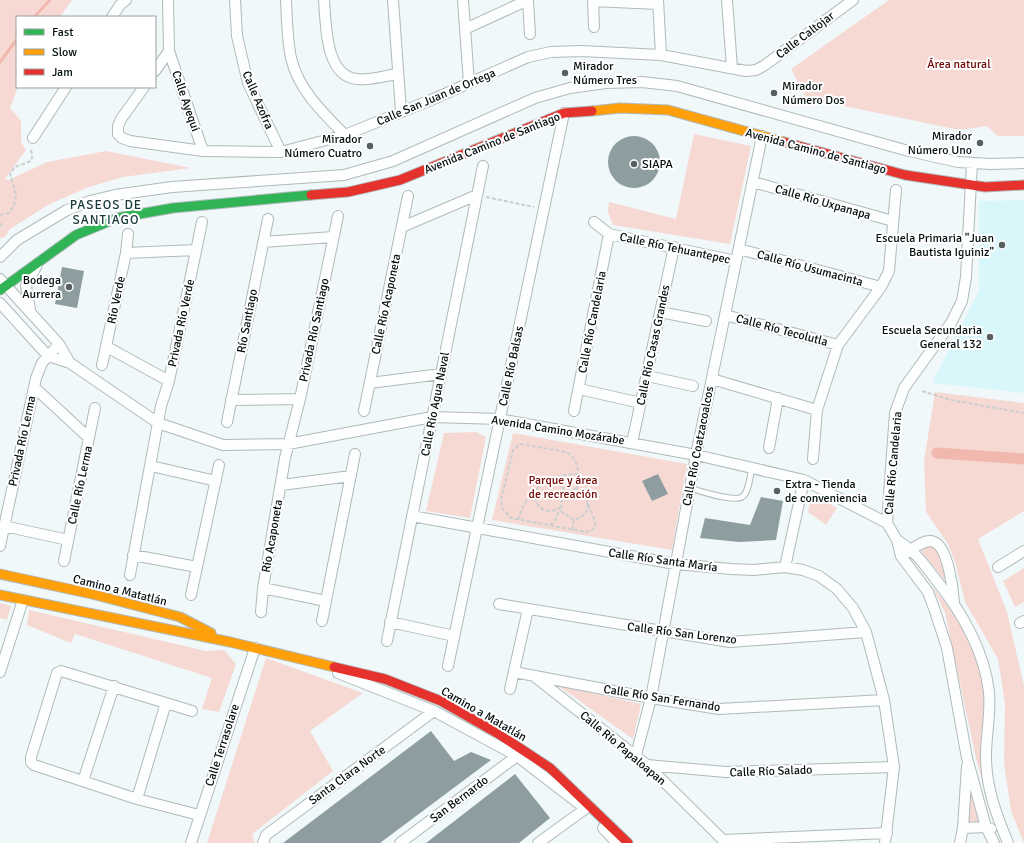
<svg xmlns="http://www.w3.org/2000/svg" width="1024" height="843" font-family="Signika,sans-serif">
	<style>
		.built { fill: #d9f7fb }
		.green { fill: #f7d9d4 }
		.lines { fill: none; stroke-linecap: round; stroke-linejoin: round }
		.stream { stroke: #f1b8ae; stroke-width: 3 }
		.canal { stroke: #f1b8ae; stroke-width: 11 }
		.building { fill: #8e9ea0 }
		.lane-casing { stroke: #b0babb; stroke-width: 7 }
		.street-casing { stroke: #b0babb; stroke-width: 12 }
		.fast-casing { stroke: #b0babb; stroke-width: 11 }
		.slow-casing { stroke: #b0babb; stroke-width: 11 }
		.jam-casing { stroke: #b0babb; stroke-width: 11 }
		.path { stroke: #cccfd0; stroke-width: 2; stroke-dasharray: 4 2; stroke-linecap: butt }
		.lane { stroke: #fdfefe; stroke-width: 5 }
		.street { stroke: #fdfefe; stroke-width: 10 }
		.fast { stroke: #30b455; stroke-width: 9 }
		.slow { stroke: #ff9f0a; stroke-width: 9 }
		.jam { stroke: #e5322d; stroke-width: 9 }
		.poi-dot { fill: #566061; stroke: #fff; stroke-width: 1.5 }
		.labels { text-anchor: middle; stroke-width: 4; stroke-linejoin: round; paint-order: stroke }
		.street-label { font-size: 12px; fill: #030e0f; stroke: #fff }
		.park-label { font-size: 12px; fill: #6f0602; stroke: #fff }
		.poi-label { font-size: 12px; fill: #030e0f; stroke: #fff; text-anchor: end }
		.neighbourhood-label { font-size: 13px; letter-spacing: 1px; fill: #19393c; stroke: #fff }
	</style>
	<rect width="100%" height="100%" fill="#f0f8fa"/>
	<path class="built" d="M1024 200V393L932 383 979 291V201Z"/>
	<path class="green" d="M0 0H72L60 17H17L18 87 10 108 21 121V142L26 150 5 179 9 180 47 162 106 151 191 168 123 177 86 188 48 205 10 229 5 237 0 238Z
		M889 0H1024V136H998L987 126 959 130 806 98 791 69Z
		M694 134 751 146 730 244 613 225 608 212 609 202 676 219Z
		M935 392 1024 403V511L978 539 1007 612 1024 686V843L1011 811 1004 763 1005 704 998 659 965 602 955 562 948 544 926 512 924 461Z
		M476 432 486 437 470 518 426 511 444 433Z
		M513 433 687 464 672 550 492 520Z
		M819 498 837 508 826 525 808 512 810 502Z
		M933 545 940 556 947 583 922 552 923 546Z
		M1024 568V602L1015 607 1003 581Z
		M932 586C960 619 983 656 985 700 986 716 982 730 981 746 981 761 984 776 985 791L976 758 945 613Z
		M0 603 11 606 7 620 0 618Z
		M29 610 206 651 224 650 236 664 219 712 202 709 212 678 75 634 71 643 27 625Z
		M266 658 363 693 310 731 333 771 252 834 255 843H207Z
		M557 685 641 704 633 739Z
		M970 784 979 823H967Z"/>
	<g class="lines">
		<path class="stream" d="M34 17 50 0
			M0 62 17 39"/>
		<path class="canal" d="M937 453 1024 459"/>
	</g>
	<path class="building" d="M608 162a26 26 0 1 1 52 0a26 26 0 1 1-52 0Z
		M62 267 84 271 77 308 55 304Z
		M658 474 668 494 652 501 642 481Z
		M761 497 783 501 776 540 739 542 700 538 705 518 750 525Z
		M431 731 454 761 471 752 491 760 380 843H283Z
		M515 774 550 818 519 843H426Z"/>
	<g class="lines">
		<defs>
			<path id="lane" d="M690 488C699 491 734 502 742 497 749 493 750 475 752 468"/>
			<path id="street" d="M235 0 237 36 248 83 281 152
				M286 0C287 19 287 39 291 58 298 89 323 113 345 135
				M324 0C326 24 325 76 357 79 369 81 385 76 397 74
				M393 0 401 111
				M463 0 469 83
				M528 0 530 34
				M593 0 594 27
				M658 0 661 55
				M727 0 732 68
				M593 1 658 4
				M112 17 120 5 126 0
				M465 29 528 0
				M169 51 203 151
				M155 71 169 51 168 0
				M144 87 121 119 118 126V134L122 138 130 141 203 151 281 152 345 135 431 100 528 57 551 52 581 51 661 55 746 71 756 70 765 65 853 0
				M33 138 66 87
				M972 163 966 277 962 301 951 323 904 388 895 413 887 523 897 540 901 556 928 592 935 611 947 648 967 758 986 827 994 843
				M753 182 893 221
				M594 222 609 234 736 261
				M402 227 477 195
				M263 242 333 237
				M739 249 881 287
				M126 253 196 250
				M0 257 17 240 67 210 90 201 115 195 172 187 344 175 393 161 535 98 570 88 606 83 642 82 677 86 905 150 958 162 990 164 1024 163
				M0 279 59 344 70 363
				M0 303 48 356 70 363 158 423 223 445 288 444 432 417 499 419 696 455 804 480 887 523
				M30 310 26 286 37 265
				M660 312 706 321
				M725 315 838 345
				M107 347 169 381
				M102 365 126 253 128 234
				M647 376 693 386
				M712 379 817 410
				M370 383 441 374
				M34 387 89 438
				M579 389 641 403
				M231 400 300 399
				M364 411 408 196
				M574 411 609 234
				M227 422 268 219
				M632 443 674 247
				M769 448 778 398
				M813 459 817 410 838 345 881 287 889 271 896 190
				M151 466 216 481
				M281 485 351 476
				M412 516 675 564 731 569 754 570 785 567 803 570 819 576 837 589 853 608 866 632 884 700 894 767 885 843
				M4 526 68 540
				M897 540C914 551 921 560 933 576 960 609 984 648 989 692 991 714 986 734 986 756 986 787 996 814 1008 843
				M0 546 36 378 42 363 59 344
				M906 553C914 548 925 538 934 542 948 547 953 589 954 602
				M133 555 197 567
				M64 561 95 408
				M785 567 804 480
				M998 567 1024 551
				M130 575 161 406 169 381 202 222
				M263 588 326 601
				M191 595 219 465
				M499 604 730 642 866 632
				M261 612 263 588 285 458 300 399 338 216
				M322 621 355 454
				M390 622 454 636
				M1020 623 1024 621
				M387 641 483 166
				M448 666 564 113
				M0 672 23 600
				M514 672 651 698 719 709 884 700
				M338 673 434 711 517 756 582 806
				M534 676 647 765 726 843
				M510 689 528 609
				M192 711 61 671 57 673 31 757V762L34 765 137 799 199 815
				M636 755 651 698 696 455 762 136
				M647 765 726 772 894 767
				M83 781 114 686
				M137 799 166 703
				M603 828 617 843
				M963 828 986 827 991 829
				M723 840 887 833
				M191 843 255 648
				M263 843 266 835 434 711
				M400 843 517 756
				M538 843 585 809
				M960 843 963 828 967 766"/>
			<path id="fast" d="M0 290 76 235 117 218 173 208 311 195"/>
			<path id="slow" d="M592 111 620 108 668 110 784 142
				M0 574 92 594 180 617 211 633
				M0 595 230 642 334 667"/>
			<path id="jam" d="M784 142 905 175 985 187 1024 185
				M311 195 348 192 400 180 564 113 592 111
				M334 667 385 679 441 701 497 733 550 768 628 843"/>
		</defs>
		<use href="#lane" class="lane-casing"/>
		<use href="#street" class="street-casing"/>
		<use href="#fast" class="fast-casing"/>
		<use href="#slow" class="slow-casing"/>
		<use href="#jam" class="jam-casing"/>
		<path class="path" d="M486 197 534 207
			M0 215 9 213C21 196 14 191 10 173L15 167 31 161 32 157 31 148
			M0 223 3 227
			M922 391 951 400 1024 413
			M520 444 566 452C579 459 580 474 577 488L586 498 595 522V526L592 530 586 532 511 518 502 508 501 500 513 450Z
			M553 478 562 486 565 494
			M533 492C535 507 546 517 561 507
			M518 520C527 490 549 474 579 474
			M574 520 562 512 561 502 567 493 577 488
			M550 525 555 521 560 509
			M572 530 574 520C583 517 588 513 588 503"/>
		<use href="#lane" class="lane"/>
		<use href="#street" class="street"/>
		<use href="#fast" class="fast"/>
		<use href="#slow" class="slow"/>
		<use href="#jam" class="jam"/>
	</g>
	<g class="poi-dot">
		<circle cx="565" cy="73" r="4"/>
		<circle cx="774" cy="93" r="4"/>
		<circle cx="980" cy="143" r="4"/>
		<circle cx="370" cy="146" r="4"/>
		<circle cx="634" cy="164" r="4"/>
		<circle cx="1002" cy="245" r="4"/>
		<circle cx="69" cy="287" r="4"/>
		<circle cx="990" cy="337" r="4"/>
		<circle cx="777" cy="491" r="4"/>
	</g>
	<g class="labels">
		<g class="street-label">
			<text transform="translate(805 35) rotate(-37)" y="4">Calle Caltojar</text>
			<text transform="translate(436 97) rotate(-23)" y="4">Calle San Juan de Ortega</text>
			<text transform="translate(258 100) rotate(67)" y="4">Calle Azofra</text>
			<text transform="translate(186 101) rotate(71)" y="4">Calle Ayequi</text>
			<text transform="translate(492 143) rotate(-22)" y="4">Avenida Camino de Santiago</text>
			<text transform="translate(816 151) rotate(15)" y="4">Avenida Camino de Santiago</text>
			<text transform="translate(823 202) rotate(16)" y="4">Calle Río Uxpanapa</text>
			<text transform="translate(675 248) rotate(12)" y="4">Calle Río Tehuantepec</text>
			<text transform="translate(810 268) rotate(15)" y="4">Calle Río Usumacinta</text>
			<text transform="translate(116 300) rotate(-78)" y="4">Río Verde</text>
			<text transform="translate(386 304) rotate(-78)" y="4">Calle Río Acaponeta</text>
			<text transform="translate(247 321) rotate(-79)" y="4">Río Santiago</text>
			<text transform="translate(592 322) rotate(-79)" y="4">Calle Río Candelaria</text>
			<text transform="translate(181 323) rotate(-78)" y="4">Privada Río Verde</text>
			<text transform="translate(314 330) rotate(-78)" y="4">Privada Río Santiago</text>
			<text transform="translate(782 330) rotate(15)" y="4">Calle Río Tecolutla</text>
			<text transform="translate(653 345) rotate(-78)" y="4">Calle Río Casas Grandes</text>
			<text transform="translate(511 366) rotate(-78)" y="4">Calle Río Balsas</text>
			<text transform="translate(435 404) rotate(-79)" y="4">Calle Río Agua Naval</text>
			<text transform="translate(558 430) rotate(9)" y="4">Avenida Camino Mozárabe</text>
			<text transform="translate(22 441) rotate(-78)" y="4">Privada Río Lerma</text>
			<text transform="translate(698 446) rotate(-79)" y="4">Calle Río Coatzacoalcos</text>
			<text transform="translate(893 463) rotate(-85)" y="4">Calle Río Candelaria</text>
			<text transform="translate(80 485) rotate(-78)" y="4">Calle Río Lerma</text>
			<text transform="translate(272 536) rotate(-80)" y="4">Río Acaponeta</text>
			<text transform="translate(663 560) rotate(8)" y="4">Calle Río Santa María</text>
			<text transform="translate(120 590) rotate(14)" y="4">Camino a Matatlán</text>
			<text transform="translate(682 633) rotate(7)" y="4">Calle Río San Lorenzo</text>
			<text transform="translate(662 698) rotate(9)" y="4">Calle Río San Fernando</text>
			<text transform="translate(484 714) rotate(30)" y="4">Camino a Matatlán</text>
			<text transform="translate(222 745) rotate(-72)" y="4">Calle Terrasolare</text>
			<text transform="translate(623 748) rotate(40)" y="4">Calle Río Papaloapan</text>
			<text transform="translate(771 771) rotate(-2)" y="4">Calle Río Salado</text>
			<text transform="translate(347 775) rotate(-36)" y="4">Santa Clara Norte</text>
			<text transform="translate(459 799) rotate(-37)" y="4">San Bernardo</text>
		</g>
		<g class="park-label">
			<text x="959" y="68">Área natural</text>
			<text x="563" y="484">Parque y área<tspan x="563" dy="14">de recreación</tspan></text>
		</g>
		<g class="poi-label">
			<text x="573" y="70" text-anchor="start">Mirador<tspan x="573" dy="14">Número Tres</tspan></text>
			<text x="782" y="90" text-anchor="start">Mirador<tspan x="782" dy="14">Número Dos</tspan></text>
			<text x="972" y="140">Mirador<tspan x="972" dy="14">Número Uno</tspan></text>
			<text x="362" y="143">Mirador<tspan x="362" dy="14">Número Cuatro</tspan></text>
			<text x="642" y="168" text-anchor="start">SIAPA</text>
			<text x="994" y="242">Escuela Primaria "Juan<tspan x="994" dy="14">Bautista Iguiniz"</tspan></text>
			<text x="61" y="284">Bodega<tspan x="61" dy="14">Aurrera</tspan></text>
			<text x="982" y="334">Escuela Secundaria<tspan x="982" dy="14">General 132</tspan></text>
			<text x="785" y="488" text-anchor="start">Extra - Tienda<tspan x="785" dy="14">de conveniencia</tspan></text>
		</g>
		<g class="neighbourhood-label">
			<text x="106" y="209">PASEOS DE<tspan x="106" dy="15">SANTIAGO</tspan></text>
		</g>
	</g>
	<rect x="16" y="16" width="140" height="72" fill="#ffffff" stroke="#9a9f9f"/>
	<rect x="24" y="29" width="20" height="6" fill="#30b455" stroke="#9a9f9f"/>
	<text x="52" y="36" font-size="12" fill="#030e0f">Fast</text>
	<rect x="24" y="49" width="20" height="6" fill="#ff9f0a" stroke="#9a9f9f"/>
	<text x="52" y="56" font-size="12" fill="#030e0f">Slow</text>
	<rect x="24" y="69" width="20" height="6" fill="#e5322d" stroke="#9a9f9f"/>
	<text x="52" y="76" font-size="12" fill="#030e0f">Jam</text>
</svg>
